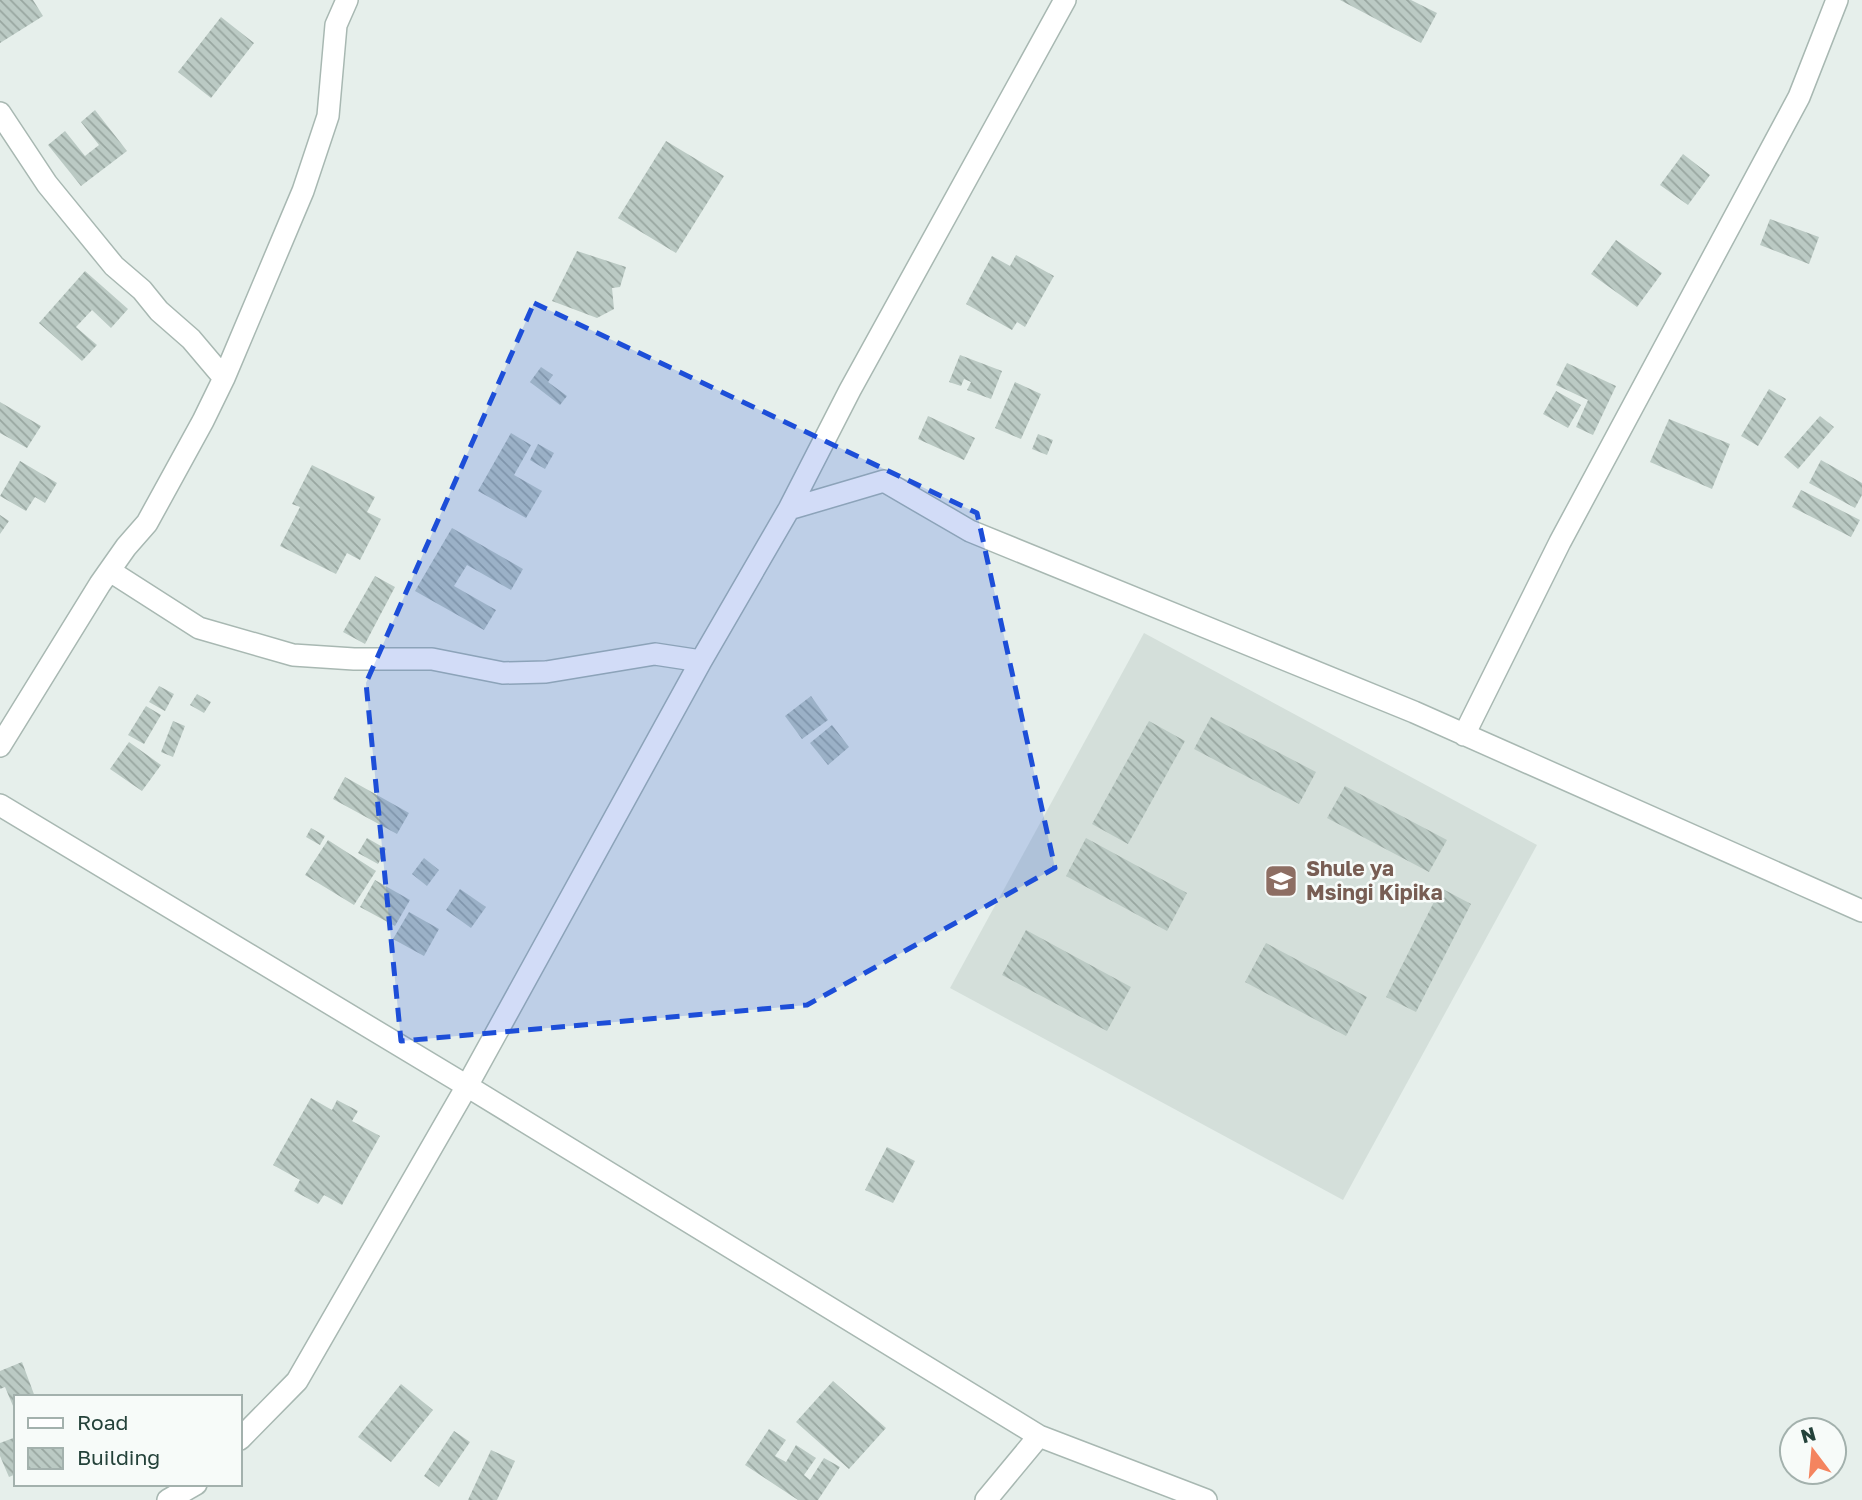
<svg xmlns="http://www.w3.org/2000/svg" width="1862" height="1500" font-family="'Golos Text',sans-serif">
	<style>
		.built { fill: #d4dfda }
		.building { fill: url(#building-back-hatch) }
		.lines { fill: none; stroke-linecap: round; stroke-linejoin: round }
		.street-casing { stroke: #a8b8b2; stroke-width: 24 }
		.street { stroke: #fff; stroke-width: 21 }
		.marked { fill: #1d4ed8; fill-opacity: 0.2; stroke: #1d4ed8; stroke-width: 5; stroke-dasharray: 14 9; stroke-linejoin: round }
		.labels { text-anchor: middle; stroke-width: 5; stroke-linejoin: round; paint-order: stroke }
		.education-label { font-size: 21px; font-weight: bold; fill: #785e54; stroke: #f7fbf9; text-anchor: start }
	</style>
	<defs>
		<pattern id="building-back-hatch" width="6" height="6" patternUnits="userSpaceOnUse" patternTransform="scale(1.75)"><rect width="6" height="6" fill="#bbcac4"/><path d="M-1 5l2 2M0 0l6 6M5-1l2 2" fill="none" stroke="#98a6a0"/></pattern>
	</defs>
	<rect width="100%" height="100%" fill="#e6efeb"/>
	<path class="built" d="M1144 633 1537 845 1343 1200 950 988Z"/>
	<path class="building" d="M0 0H33L43 16 0 43Z
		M1340 0H1411L1437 13 1421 43Z
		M221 17 254 43 211 98 178 72Z
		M95 110 127 151 81 186 48 145 65 131 85 156 99 145 81 122Z
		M666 141 724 176 676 253 618 218Z
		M1683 154 1710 175 1688 205 1660 185Z
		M1770 219 1819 237 1809 264 1760 245Z
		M1616 240 1662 273 1637 307 1591 274Z
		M577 251 626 267 620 287 612 288 614 309 597 318 552 301Z
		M1016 255 1054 276 1025 327 1017 322 1012 330 966 304 992 256 1010 266Z
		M85 271 128 309 111 328 92 310 76 327 97 345 82 361 39 323Z
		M960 355 1002 371 991 399 967 390 971 382 964 379 961 386 949 382Z
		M1567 363 1616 386 1593 435 1576 427 1588 400 1556 385Z
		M541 367 553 375 548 382 567 396 560 405 530 382Z
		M1015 382 1041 394 1021 439 995 428Z
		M1769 389 1786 399 1758 446 1741 436Z
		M1556 391 1581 405 1568 428 1543 414Z
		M0 402 41 426 27 448 0 433Z
		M928 416 975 438 964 460 918 439Z
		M1820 416 1834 427 1798 469 1784 457Z
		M1669 419 1730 444 1712 489 1650 462Z
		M511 433 531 445 514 475 542 491 526 518 478 491Z
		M1038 434 1053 440 1047 455 1032 449Z
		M538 444 554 453 545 469 530 460Z
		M1821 460 1862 483V495L1855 508 1809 483Z
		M20 461 57 483 45 503 35 497 26 511 0 496Z
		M312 465 375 497 367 512 381 519 360 560 347 553 336 574 280 546 300 507 292 504Z
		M1801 490 1860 520 1851 537 1792 507Z
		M0 515 9 521 0 534Z
		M452 528 523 569 511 590 467 565 454 586 496 610 484 630 415 591Z
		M375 576 395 587 365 644 343 632Z
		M159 686 174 694 165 711 149 702Z
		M197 694 211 702 204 713 190 705Z
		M811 696 828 720 802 739 785 716Z
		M146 706 161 715 144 744 128 735Z
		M1211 717 1316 772 1299 804 1194 749Z
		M173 721 185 726 173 757 161 752Z
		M1149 721 1185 741 1128 844 1092 824Z
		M832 725 849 747 828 765 810 743Z
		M129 742 161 765 142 791 110 769Z
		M345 777 409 813 397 834 333 799Z
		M1345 786 1447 840 1429 872 1327 818Z
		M311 828 325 836 320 845 306 837Z
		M367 838 386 849 378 864 358 853Z
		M1086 838 1187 893 1167 931 1066 876Z
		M328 840 376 871 354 905 305 875Z
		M424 858 439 870 427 886 412 874Z
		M375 880 410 900 395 926 360 907Z
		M1441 888 1471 904 1416 1012 1386 997Z
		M460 889 486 907 471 928 446 910Z
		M409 912 439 929 424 956 393 939Z
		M1026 930 1131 987 1107 1031 1002 975Z
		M1266 943 1367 997 1346 1036 1245 982Z
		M311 1098 332 1110 337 1100 358 1111 352 1121 380 1136 342 1205 324 1195 318 1204 294 1191 300 1180 273 1165Z
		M887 1147 915 1161 893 1203 865 1190Z
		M22 1362 35 1397H16V1413L5 1387 0 1389V1371Z
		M833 1381 886 1428 849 1469 796 1422Z
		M401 1384 433 1410 391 1462 358 1437Z
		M769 1429 786 1440 775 1456 786 1462 796 1445 816 1458 804 1475 810 1480 824 1458 840 1467 818 1500H798L745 1465Z
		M454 1431 470 1442 439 1487 424 1476Z
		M16 1437V1474L9 1477 0 1456V1443Z
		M491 1450 515 1461 497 1500H468Z"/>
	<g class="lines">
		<defs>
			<path id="street" d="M1065 0 850 390 789 509 701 661 467 1086 1039 1436 1206 1500
				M0 113 47 184 114 266 142 290 159 311 191 339 224 378
				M789 509 884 481 970 531 1414 712 1862 911
				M110 571 199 628 293 655 354 659H432L503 673 546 672 655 654 701 661
				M1464 735 1560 542 1799 97 1837 0
				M0 746 100 584 126 547 147 523 203 421 224 378 303 191 328 116 336 25 347 0
				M0 805 467 1086 297 1381 240 1439
				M168 1500 196 1484
				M986 1500 1039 1436"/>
		</defs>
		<use href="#street" class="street-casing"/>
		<use href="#street" class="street"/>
	</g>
	<path class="marked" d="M534 303 977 513 1055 868 807 1005 401 1041 366 683Z"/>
	<defs>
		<symbol id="school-square" viewBox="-11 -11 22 22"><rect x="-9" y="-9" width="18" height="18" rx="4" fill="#8d6e63" stroke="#f7fbf9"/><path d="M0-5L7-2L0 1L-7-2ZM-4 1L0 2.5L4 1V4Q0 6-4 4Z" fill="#fff"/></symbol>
	</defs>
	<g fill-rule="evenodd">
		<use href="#school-square" x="1262" y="862" width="38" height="38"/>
	</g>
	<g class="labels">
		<g class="education-label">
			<text x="1306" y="876">Shule ya<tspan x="1306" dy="24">Msingi Kipika</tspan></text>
		</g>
	</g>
	<rect x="14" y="1395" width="228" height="91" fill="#f7fbf9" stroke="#a3b1ad" stroke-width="2"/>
	<rect x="28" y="1418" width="35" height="10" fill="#ffffff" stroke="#a3b1ad" stroke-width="2"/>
	<text x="77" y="1430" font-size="21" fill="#24423a">Road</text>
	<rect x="28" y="1448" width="35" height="21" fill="url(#building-back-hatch)" stroke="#a3b1ad" stroke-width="2"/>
	<text x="77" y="1465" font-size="21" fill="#24423a">Building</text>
	<g transform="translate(1813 1451) rotate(344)"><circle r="33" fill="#f7fbf9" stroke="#a3b1ad" stroke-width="2"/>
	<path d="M0-5L12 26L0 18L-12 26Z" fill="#f4845f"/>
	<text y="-10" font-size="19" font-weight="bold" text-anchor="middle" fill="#24423a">N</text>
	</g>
</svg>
